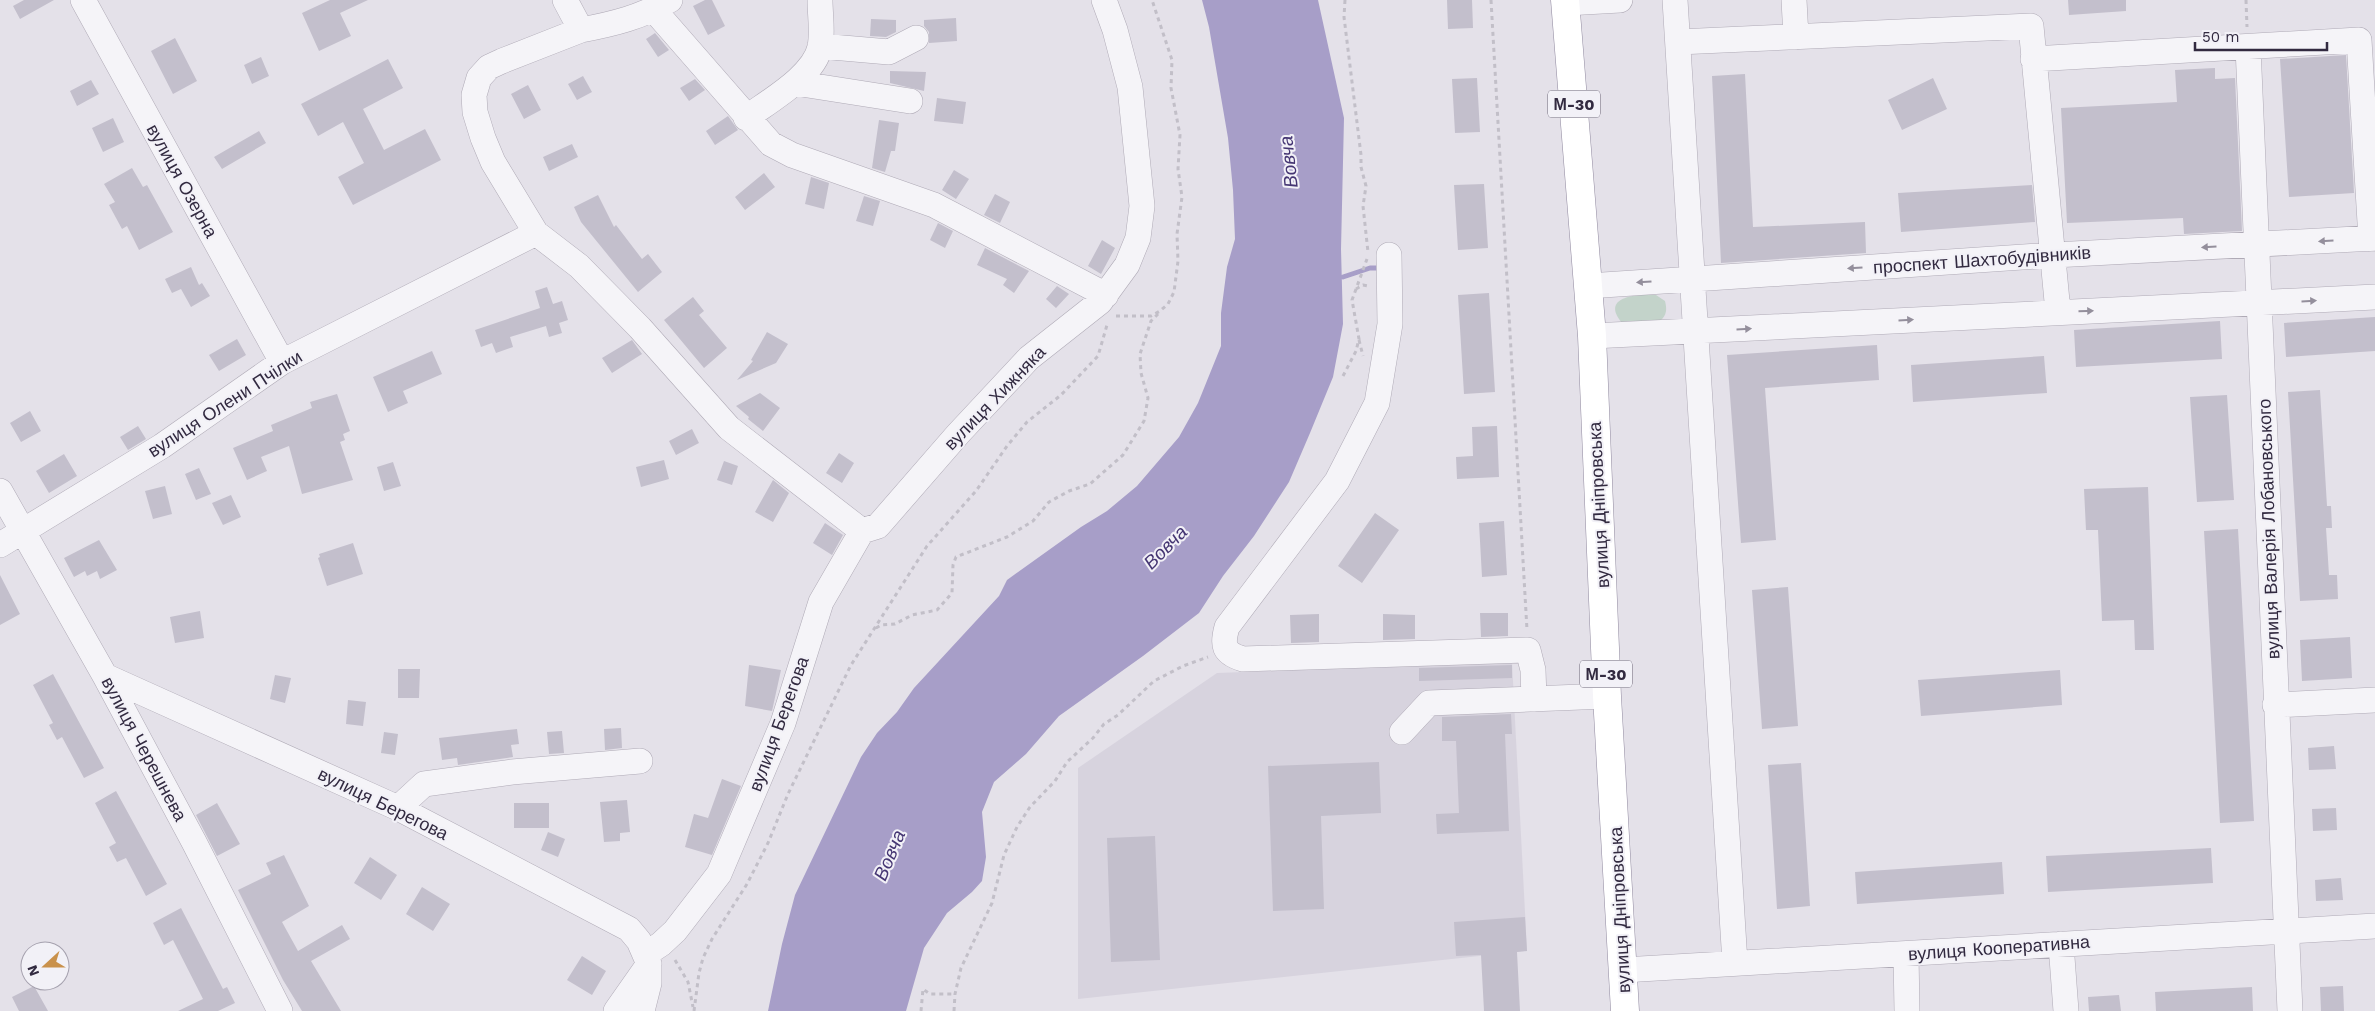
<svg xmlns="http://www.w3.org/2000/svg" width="2375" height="1011" font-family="'Work Sans',sans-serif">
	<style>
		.built { fill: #d7d3de }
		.green { fill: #c3d3ca }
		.water { fill: #a79ec8 }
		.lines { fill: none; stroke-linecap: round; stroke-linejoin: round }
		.stream { stroke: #a79ec8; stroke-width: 5 }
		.building { fill: #c3bfcc }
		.minor-casing { stroke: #afaab6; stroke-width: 26 }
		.highway-casing { stroke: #90899f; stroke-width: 29 }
		.path { stroke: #c2bfc8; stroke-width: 3; stroke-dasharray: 4 4; stroke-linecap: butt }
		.minor { stroke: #f5f4f8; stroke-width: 25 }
		.highway { stroke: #fff; stroke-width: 28 }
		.oneway { fill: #948f9c }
		.labels { text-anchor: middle; stroke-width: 4; stroke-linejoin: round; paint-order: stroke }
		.shield { fill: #f2f1f7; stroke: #6c6677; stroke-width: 1 }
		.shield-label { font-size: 16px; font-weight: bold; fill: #322a40 }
		.street-label { font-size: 18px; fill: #322a40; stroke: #f2f1f7 }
		.water-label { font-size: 19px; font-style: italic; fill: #453673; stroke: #f2f1f7 }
	</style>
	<rect width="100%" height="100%" fill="#e4e1e9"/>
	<path class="built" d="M1512 662 1527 951 1078 999V768L1217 673Z"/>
	<path class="green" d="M1649 294 1656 295 1665 301C1667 309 1667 315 1660 321L1622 323C1601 298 1633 295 1649 294Z"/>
	<path class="water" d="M1202 0H1318L1344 118 1341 249 1343 324 1333 377 1310 433 1289 482 1254 536 1223 576 1199 613 1143 656 1059 716 1026 754 994 782 982 812 986 857 982 881 972 892 947 913 924 948 906 1011H768L782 944 795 895 861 757 877 733 897 712 914 688 999 596 1007 580 1081 527 1107 511 1137 486 1179 437 1198 403 1221 346V313L1227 267 1235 239 1233 190 1228 138 1209 27Z"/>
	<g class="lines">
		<path class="stream" d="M1343 277 1370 268H1383"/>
	</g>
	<path class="building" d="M24 0H54L20 19 13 6Z
		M330 0H368L340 13 351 36 319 51 302 13Z
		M705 0H712L725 26 708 35 693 6Z
		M1447 0H1472L1473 28 1448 29Z
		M2068 0H2126V11L2069 15Z
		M956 18 957 41 929 43V32L924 26V20Z
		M871 19 896 20V32L886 37 870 36Z
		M655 33 669 50 658 57 646 39Z
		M175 38 197 81 173 94 151 51Z
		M2346 55 2354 193 2289 197 2280 59Z
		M261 57 269 76 252 84 244 65Z
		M388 59 403 88 363 109 384 150 425 129 441 160 353 205 338 177 364 163 343 122 318 136 301 104Z
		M2215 68V79L2235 78 2242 231 2184 234 2183 218 2067 223 2061 108 2177 102 2175 70Z
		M890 71 926 72 924 91 890 83Z
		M1745 74 1753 227 1865 222 1866 253 1721 263 1712 76Z
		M583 76 592 92 577 100 568 84Z
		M1477 78 1480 132 1455 133 1452 79Z
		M1933 78 1947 109 1902 130 1888 100Z
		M695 79 705 90 689 101 680 88Z
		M91 80 99 94 77 106 70 91Z
		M528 85 541 110 524 119 511 94Z
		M937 98 966 102 963 124 934 121Z
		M728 116 738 130 715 145 706 131Z
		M113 118 124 142 103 152 92 128Z
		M879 120 899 123 895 151H891L885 172 872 168Z
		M259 131 266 143 222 169 214 157Z
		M572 144 578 157 549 171 543 157Z
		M132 168 143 187 147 185 173 232 139 250 127 226 122 229 109 205 115 202 104 184Z
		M954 170 969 179 956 199 942 190Z
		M764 173 775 187 745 210 735 197Z
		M811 177 829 183 824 209 805 204Z
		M1484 184 1488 248 1458 250 1454 185Z
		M2032 185 2035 222 1901 232 1898 193Z
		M995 194 1010 202 1000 223 984 215Z
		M598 195 614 227 616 225 642 259 648 254 662 272 638 292 581 222 574 207Z
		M864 196 880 201 873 226 856 221Z
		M938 223 953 231 945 248 930 240Z
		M1102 240 1115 248 1101 274 1088 266Z
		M985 248 1029 271 1014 293 1003 285 1007 279 977 265Z
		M191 267 199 285 202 283 210 296 191 307 181 289 172 293 165 279Z
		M1057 286 1069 294 1056 308 1046 299Z
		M547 287 553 304 562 301 568 320 559 323 562 333 549 337 546 326 510 337 513 347 496 353 492 343 481 347 475 330 540 308 535 291Z
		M1489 293 1495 392 1464 394 1458 295Z
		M693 297 704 311 699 315 727 348 704 368 664 320Z
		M2375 317V351L2286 357 2284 323Z
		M2220 321 2222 359 2076 367 2074 330Z
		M767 332 788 344 776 363 737 380 753 361 751 360Z
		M237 339 246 355 219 371 209 355Z
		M632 340 642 354 612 373 602 358Z
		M1877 345 1879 380 1765 388 1776 540 1741 543 1727 355Z
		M432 351 442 374 403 391 408 403 388 412 373 377Z
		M2044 356 2047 393 1913 402 1911 365Z
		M2320 390 2327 506H2331L2332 528H2326L2329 575H2337L2338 599 2300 601 2288 392Z
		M760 393 780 408 763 431 748 419 749 417 736 406Z
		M337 394 350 431 343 434 345 440 340 442 353 480 302 494 289 446 261 457 267 471 247 480 233 448 273 431 271 425 312 408 310 402Z
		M2227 395 2234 500 2197 502 2190 397Z
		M30 411 41 431 21 442 10 423Z
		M138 426 146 439 128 450 120 437Z
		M1497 426 1499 477 1457 479 1456 457 1473 456 1472 427Z
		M692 429 699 443 676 455 669 441Z
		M839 453 854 463 842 483 826 473Z
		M64 454 77 476 49 493 36 471Z
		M664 460 669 479 641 487 636 467Z
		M724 461 738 466 732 485 717 480Z
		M393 462 401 486 384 491 377 467Z
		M199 468 211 494 196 500 185 474Z
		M773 480 789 493 773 522 755 512Z
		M165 486 172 514 153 519 145 491Z
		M2148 487 2154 650H2135L2134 620 2102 621 2098 530H2086L2084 489Z
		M231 495 241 517 223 525 212 503Z
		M1375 513 1399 530 1362 583 1338 566Z
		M1504 521 1507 575 1482 577 1479 523Z
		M825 523 843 535 832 555 813 543Z
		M2238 529 2254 821 2220 823 2204 531Z
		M99 540 117 570 100 579 97 571 87 576 85 571 74 577 64 558Z
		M353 543 363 574 327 586 318 558 320 557 319 554Z
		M0 575 20 614 0 625Z
		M1788 587 1798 726 1762 729 1752 590Z
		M200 611 204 638 175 643 170 617Z
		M1480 613H1508V636L1481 637Z
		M1319 614V642L1291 643 1290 615Z
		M1383 614 1415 615V639L1383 640Z
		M2350 637 2352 678 2302 681 2300 640Z
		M749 665 781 670 772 711 745 706Z
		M1512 665V678L1419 681V668Z
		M398 669H420L419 698H398Z
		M2060 670 2062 705 1921 716 1918 680Z
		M53 674 104 768 84 778 62 737 57 740 49 725 53 723 33 685Z
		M275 675 291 678 285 703 270 699Z
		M348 700 366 702 363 726 346 724Z
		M1511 714 1512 734H1505L1509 831 1437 834 1436 814 1459 813 1456 741H1442V717Z
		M621 728 622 748 605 750 604 729Z
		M517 729 519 744 511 745 513 757 458 765 457 758 442 760 439 738Z
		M562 731 564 753 549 754 547 732Z
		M384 732 398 734 395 755 381 753Z
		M2334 746 2336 769 2309 770 2308 748Z
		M1379 762 1381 813 1321 816 1324 909 1273 911 1268 766Z
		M1801 763 1810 906 1777 909 1768 765Z
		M722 779 741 786 712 855 685 847 694 814 708 818Z
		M116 791 167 884 146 896 126 858 117 862 109 847 116 843 95 803Z
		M627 800 630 832 620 833V841L604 842 600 802Z
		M217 803 240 844 217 856 196 815Z
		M514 803H549V828H514Z
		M2336 808 2337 830 2313 831 2312 809Z
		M548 832 565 839 558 857 541 850Z
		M1155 836 1160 960 1111 962 1107 838Z
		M2211 848 2213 883 2048 892 2046 856Z
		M284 855 309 906 282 922 298 951 342 925 350 939 311 961 341 1011H302L283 980 238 890 271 874 266 863Z
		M370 857 397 875 381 900 354 883Z
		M2002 862 2004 894 1857 904 1855 872Z
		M2341 878 2343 900 2316 901 2315 880Z
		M422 887 450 904 433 931 406 914Z
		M181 908 223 989 227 987 235 1003 218 1011H178L203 999 173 940 164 945 153 923Z
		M1525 917 1527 951 1517 952 1520 1011H1484L1481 955 1456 956 1454 922Z
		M582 956 606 971 592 995 567 980Z
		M34 986 48 1011H19L12 997Z
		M2343 986 2344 1011H2321L2320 987Z
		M2252 987 2253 1011H2156L2155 992Z
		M2119 995 2121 1011H2089L2088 997Z"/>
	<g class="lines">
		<defs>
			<path id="minor" d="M83 0 282 362
				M565 0 581 30 502 61 489 67 479 78 474 95 475 112 483 138 493 162 536 233 579 266 640 328 729 428 862 531
				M1675 0 1735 963
				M1794 0 1796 37
				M1566 3 1620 0
				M654 10 771 144 792 155 934 205 1106 295
				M581 30C613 24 642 17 670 0
				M1678 42 2031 26 2058 312
				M820 46 889 52 916 38
				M2248 47 2290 1011
				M2033 59 2359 40 2371 239
				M795 83 910 101
				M746 118C769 101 814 76 820 47 823 32 820 15 820 0
				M1389 255 1390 324 1377 403 1337 481 1227 627C1222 645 1223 653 1243 659L1528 650 1533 670 1534 699
				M1588 286 2054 255 2375 238
				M1592 336 2375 297
				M0 491 105 676 194 842 280 1011
				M862 531 878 526 958 434 1029 358 1100 302 1127 265 1138 238 1142 206 1130 87 1115 30 1104 0
				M0 545 162 446 282 362 536 233
				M105 676 398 808 629 929 639 941 649 964 616 1011
				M2275 705 2375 700
				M1402 732 1429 703 1607 696
				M398 808 424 784 512 772 640 761
				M2061 944 2066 1011
				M646 954 661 944 675 931 719 874 783 723 821 602 862 531
				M1906 954 1907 1011
				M1623 970 2375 926
				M642 1011 649 983V967"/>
			<path id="highway" d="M1565 0 1592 336 1607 696 1625 1011"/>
		</defs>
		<use href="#minor" class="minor-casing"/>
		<use href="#highway" class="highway-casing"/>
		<path class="path" d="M1345 0 1344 17 1361 155V167L1366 186 1363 206 1368 252
			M1491 0 1527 630
			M2246 0 2247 27
			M1356 289 1363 285 1368 286
			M1116 316H1151L1160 311 1168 304 1174 292 1178 261 1177 234 1182 197 1178 169 1180 135 1171 88 1172 60 1152 0
			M1359 340 1363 356
			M1343 376 1356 351 1359 339 1352 300 1367 259
			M876 628 881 625 895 624 912 615 937 610 952 593 953 565 956 557 1007 537 1033 521 1049 502 1069 491 1090 484 1123 455 1144 421 1148 398 1141 373 1140 354 1151 321 1158 314
			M675 960 688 982 693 1007
			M694 1011 699 973 703 958 712 939 747 884 768 843 788 794 851 665 927 546 976 491 1007 446 1027 422 1061 395 1098 356 1107 325
			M921 1011 923 989 930 994H955
			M954 1011 955 994 961 968 992 903 1004 855 1017 827 1030 807 1055 781 1067 762 1093 738 1104 724 1118 715 1154 681 1183 666 1208 657"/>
		<use href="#minor" class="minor"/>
		<use href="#highway" class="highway"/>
	</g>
	<defs><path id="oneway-solid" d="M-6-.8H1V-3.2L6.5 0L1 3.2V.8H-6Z" transform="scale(1.25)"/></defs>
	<g class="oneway">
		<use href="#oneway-solid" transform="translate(2326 241) rotate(177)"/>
		<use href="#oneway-solid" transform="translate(2209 247) rotate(177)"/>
		<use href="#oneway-solid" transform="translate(1855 268) rotate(176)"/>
		<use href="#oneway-solid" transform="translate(1644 282) rotate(176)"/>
		<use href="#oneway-solid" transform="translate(2309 301) rotate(-3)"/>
		<use href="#oneway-solid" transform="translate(2086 311) rotate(-2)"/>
		<use href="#oneway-solid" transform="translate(1906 320) rotate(-3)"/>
		<use href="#oneway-solid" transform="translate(1744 329) rotate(-3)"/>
	</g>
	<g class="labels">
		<g class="shield">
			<rect x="1548" y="90.5" width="52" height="27" rx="4"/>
			<rect x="1580" y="660.5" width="52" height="27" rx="4"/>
		</g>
		<g class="shield-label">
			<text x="1574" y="110">М-30</text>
			<text x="1606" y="680">М-30</text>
		</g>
		<g class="street-label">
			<text transform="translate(182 181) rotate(61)" y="6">вулиця Озерна</text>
			<text transform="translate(1982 260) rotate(-4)" y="6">проспект Шахтобудівників</text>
			<text transform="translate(995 398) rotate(-46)" y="6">вулиця Хижняка</text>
			<text transform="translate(225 404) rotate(-33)" y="6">вулиця Олени Пчілки</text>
			<text transform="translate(1599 505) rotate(-93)" y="6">вулиця Дніпровська</text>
			<text transform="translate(2269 529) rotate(-92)" y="6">вулиця Валерія Лобановського</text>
			<text transform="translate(779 724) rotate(-70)" y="6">вулиця Берегова</text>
			<text transform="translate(144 749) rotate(62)" y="6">вулиця Черешнева</text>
			<text transform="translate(383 804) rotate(26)" y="6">вулиця Берегова</text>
			<text transform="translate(1620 910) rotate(-93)" y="6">вулиця Дніпровська</text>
			<text transform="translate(1999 948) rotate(-4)" y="6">вулиця Кооперативна</text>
		</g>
		<g class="water-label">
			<text transform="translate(1288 162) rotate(-96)" y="7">Вовча</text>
			<text transform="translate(1165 547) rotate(-45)" y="7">Вовча</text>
			<text transform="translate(889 855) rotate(-67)" y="7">Вовча</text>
		</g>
	</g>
	<g transform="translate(45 966) rotate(249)"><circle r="24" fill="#f2f1f7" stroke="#a5a1ae"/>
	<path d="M0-4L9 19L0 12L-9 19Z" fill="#c9914b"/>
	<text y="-8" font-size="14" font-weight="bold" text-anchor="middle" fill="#322a40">N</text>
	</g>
	<path d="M2195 42v8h132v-8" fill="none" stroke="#322a40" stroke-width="2.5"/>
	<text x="2202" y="42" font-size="15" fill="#322a40" stroke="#f2f1f7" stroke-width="4" paint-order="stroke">50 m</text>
</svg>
